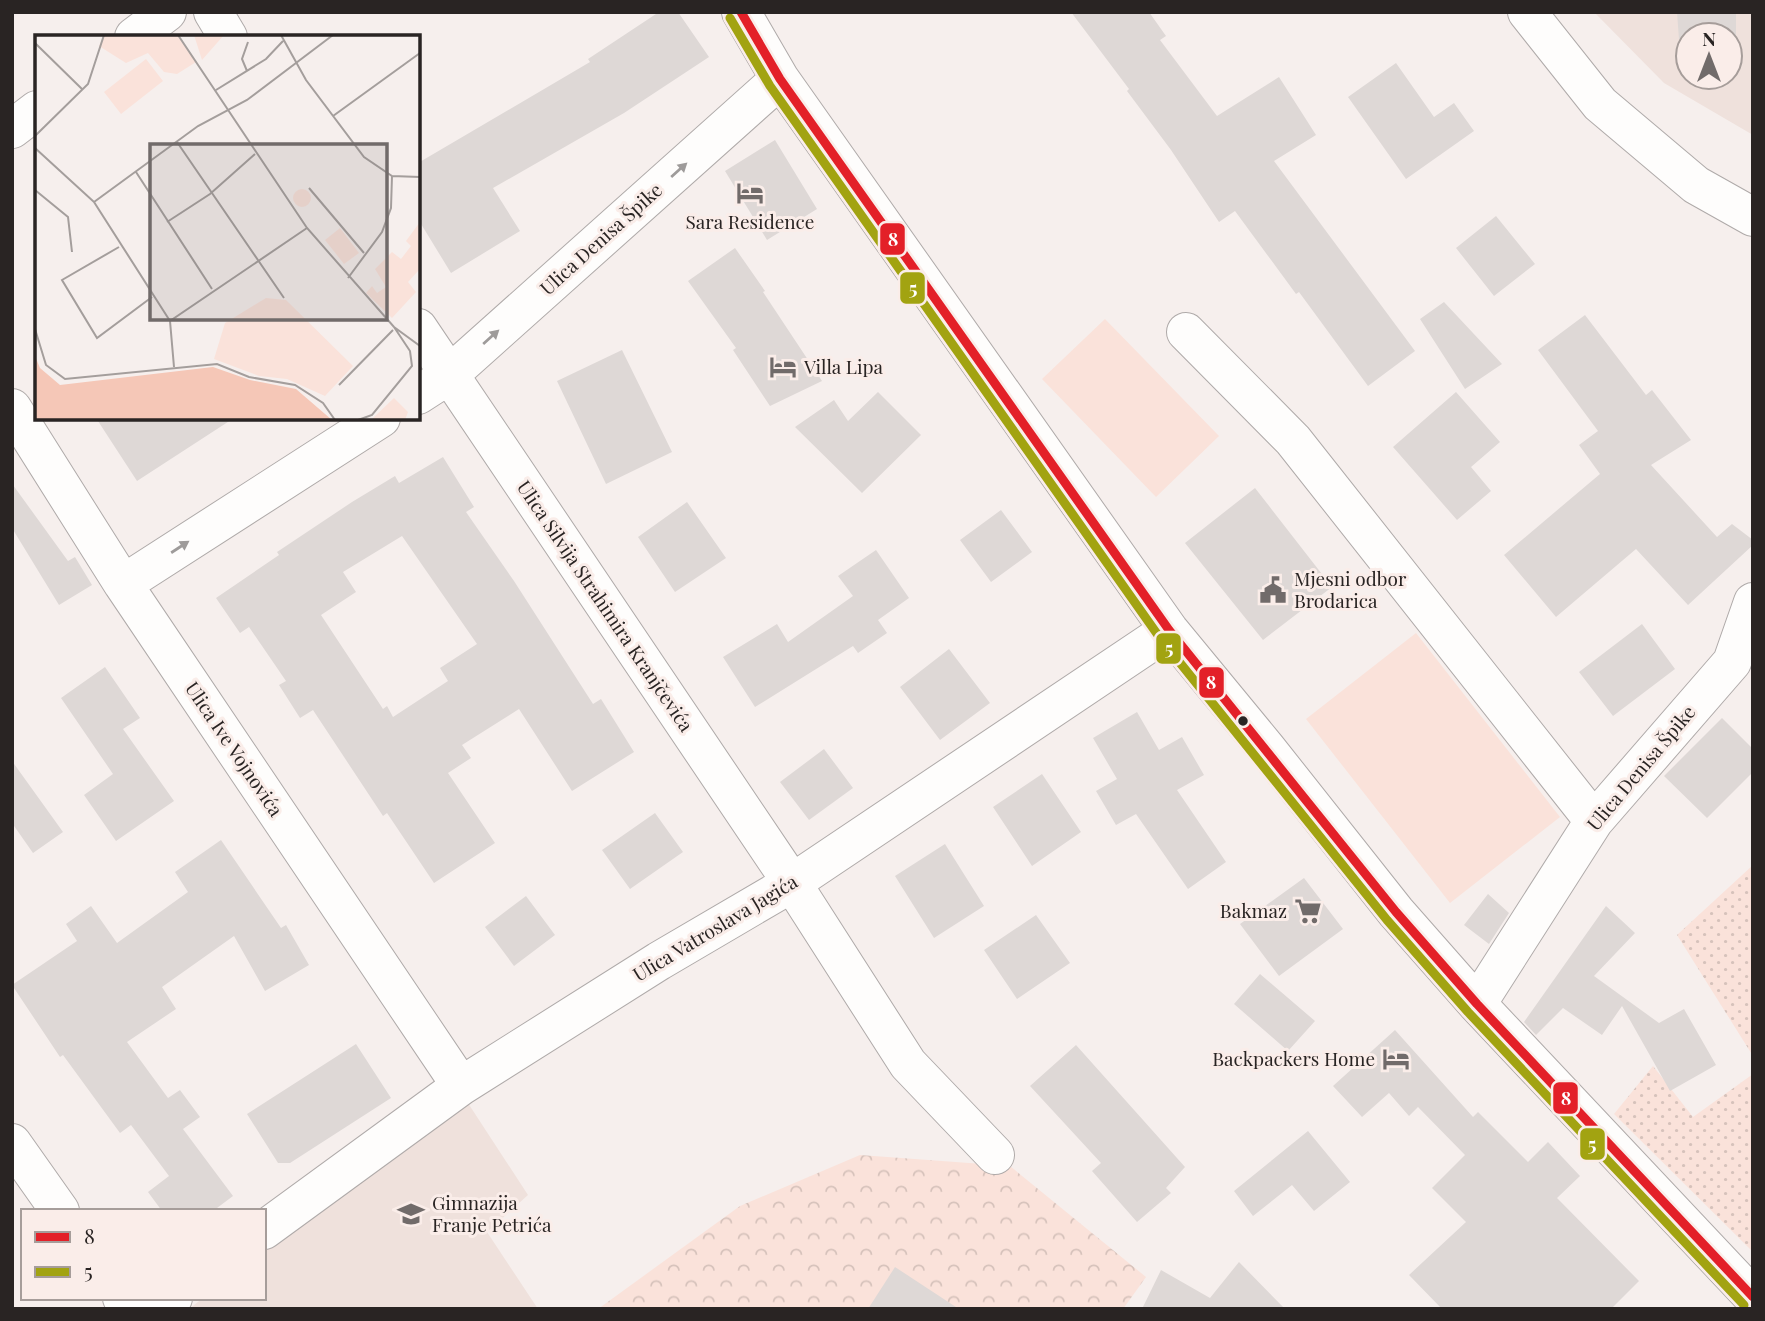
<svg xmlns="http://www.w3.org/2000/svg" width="1765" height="1321" font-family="'Playfair Display',serif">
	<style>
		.built { fill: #efe1dc; fill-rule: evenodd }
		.grass { fill: #fae2da }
		.forest { fill: url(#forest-crowns) }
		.garden { fill: url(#garden-dots) }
		.building { fill: #ded8d6; fill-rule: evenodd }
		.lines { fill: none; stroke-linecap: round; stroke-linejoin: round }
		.minor-casing { stroke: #afaaa9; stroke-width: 40 }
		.minor { stroke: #fefdfc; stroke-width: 38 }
		.bus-1-casing { stroke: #faede9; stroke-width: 14 }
		.bus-2-casing { stroke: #faede9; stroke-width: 14 }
		.bus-1 { stroke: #e32028; stroke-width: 9 }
		.bus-2 { stroke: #a2a311; stroke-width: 9 }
		.oneway { fill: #9e9b9a }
		.bus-dot { fill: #292423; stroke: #faede9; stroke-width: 2.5 }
		.labels { text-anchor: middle; stroke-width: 6; stroke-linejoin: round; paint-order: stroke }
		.poi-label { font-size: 19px; fill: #292423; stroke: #faede9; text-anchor: start }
		.street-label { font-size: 19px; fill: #292423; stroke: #faede9 }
		.inset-road { fill: none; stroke: #a49e9c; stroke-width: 2 }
		.view { fill: #716b6a; fill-opacity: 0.15; stroke: #716b6a; stroke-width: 3.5 }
		.inset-edge { fill: none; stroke: #292423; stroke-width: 3.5 }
		.line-badge { stroke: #faede9; stroke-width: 2.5 }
		.badge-label { font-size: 19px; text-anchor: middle; font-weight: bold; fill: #fff }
	</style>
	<defs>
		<pattern id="forest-crowns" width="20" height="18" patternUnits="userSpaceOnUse" patternTransform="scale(1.75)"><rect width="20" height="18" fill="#fae2da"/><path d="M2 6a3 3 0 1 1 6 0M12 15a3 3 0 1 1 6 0" fill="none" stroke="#d6c2bb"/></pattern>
		<pattern id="garden-dots" width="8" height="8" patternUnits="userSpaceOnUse" patternTransform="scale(1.75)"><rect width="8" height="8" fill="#fae2da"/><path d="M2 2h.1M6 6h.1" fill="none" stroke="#d6c2bb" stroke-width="1.8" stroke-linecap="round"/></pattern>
	</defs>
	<rect width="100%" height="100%" fill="#f6efed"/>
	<path class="built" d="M1594 12H1753V135L1664 83ZM1688 35H1730V77H1688Z
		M466 1100 528 1195 487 1232 538 1309H189L203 1298H264V1252Z"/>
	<path class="grass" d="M1105 319 1219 436 1156 497 1042 379Z
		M1416 633 1560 817 1450 903 1306 719Z"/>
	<path class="forest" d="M860 1155 1010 1166 1146 1277 1123 1309H598L740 1206Z"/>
	<path class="garden" d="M1753 865V1056L1677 935Z
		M1653 1066 1693 1117 1753 1074V1252L1614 1114Z"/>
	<path class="building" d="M659 12H678L709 57 624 113 493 188 520 231 451 273 418 219V163L590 62 588 59Z
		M1071 12H1149L1166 36 1160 40 1217 116 1279 77 1316 135 1274 161 1415 351 1368 386 1299 292 1296 294 1235 211 1219 222 1171 150 1127 91 1129 89Z
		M1677 12H1736V46L1730 47V35H1688V52L1680 53Z
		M1396 63 1434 117 1454 103 1474 131 1406 179 1348 97Z
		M775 140 817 209 767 240 725 171Z
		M1496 216 1535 264 1494 296 1456 248Z
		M735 248 765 291 763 292 822 381 770 406 733 350 736 348 688 281Z
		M1444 302 1502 364 1465 389 1420 319Z
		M1585 315 1646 395 1652 390 1691 440 1651 465 1717 537 1732 524 1753 540V545L1688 605 1636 549 1556 617 1504 555 1600 474 1579 445 1598 431 1538 350Z
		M622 350 672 452 606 484 557 381Z
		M878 392 921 435 862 493 795 427 834 400 848 421Z
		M1456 392 1500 442 1471 467 1491 491 1457 520 1393 447Z
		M96 418H234L137 481Z
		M443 457 474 507 466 512 514 581 593 704 601 699 634 752 572 791 519 709 462 745 471 758 448 773 495 843 434 883 387 813 383 816 313 710 300 718 279 685 286 681 249 627 240 633 216 598 279 555 277 552 352 502 395 476 399 483ZM402 536 477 644 440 668 448 681 393 717 387 706 383 709 321 615 356 592 343 572Z
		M13 485 68 561 75 557 92 585 59 605 12 528Z
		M1255 488 1332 587 1263 640 1185 543Z
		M687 502 726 558 675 592 638 537Z
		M1001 510 1032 552 991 582 960 540Z
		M876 550 909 598 878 620 887 633 858 653 853 646 755 707 723 657 777 624 788 642 853 596 838 576Z
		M1642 624 1675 669 1613 716 1579 672Z
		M949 649 990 703 940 740 900 687Z
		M105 667 140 718 123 729 174 801 116 841 84 795 113 774 61 698Z
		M1137 712 1159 750 1182 737 1204 775 1177 790 1226 862 1188 889 1136 814 1116 825 1096 791 1117 779 1093 738Z
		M1722 718 1753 749V772L1707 818 1664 776Z
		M824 749 853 788 809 820 780 782Z
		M12 761 63 832 33 853 12 823Z
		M1042 774 1081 832 1032 866 993 807Z
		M655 813 683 852 630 889 602 850Z
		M221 840 281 928 286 925 309 965 265 991 234 936 162 987 176 1009 127 1042 168 1098 180 1090 200 1117 183 1129 233 1196 213 1211H162L148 1192 169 1176 131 1125 120 1133 63 1055 60 1057 12 985 77 941 66 924 91 906 117 943 188 892 175 872Z
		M945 844 984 906 934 938 895 876Z
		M1304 878 1343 929 1279 976 1240 924Z
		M1488 894 1509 913 1489 944 1464 925Z
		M526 896 555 935 514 966 485 927Z
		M1606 906 1635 933 1594 976 1659 1023 1684 1009 1716 1065 1670 1091 1622 1006 1602 1035 1563 1008 1536 1035 1524 1022Z
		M1036 915 1070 963 1017 999 984 950Z
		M1260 974 1315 1021 1288 1051 1234 1004Z
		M1395 1030 1473 1117 1478 1112 1528 1162 1548 1142 1580 1176 1557 1198 1639 1281 1611 1309H1442L1409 1275 1466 1222 1432 1188 1465 1155 1418 1107 1409 1116 1389 1093 1362 1117 1333 1086Z
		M356 1044 391 1098 290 1163H278L247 1114Z
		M1076 1045 1185 1167 1166 1188 1171 1193 1137 1222 1092 1171 1101 1163 1030 1086Z
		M1308 1131 1350 1182 1314 1211 1292 1185 1253 1216 1234 1191Z
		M1239 1262 1285 1309H1142L1161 1270 1210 1298Z
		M895 1267 959 1309H868Z"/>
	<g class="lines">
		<defs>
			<path id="minor" d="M213 12 228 37
				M741 12 780 79 1169 630 1267 749 1396 912 1477 1004 1753 1297
				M1527 12 1600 104 1696 185 1753 217
				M134 37 167 12
				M12 129 37 110
				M418 328 792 883 908 1064 995 1155
				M1186 332 1293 440 1594 821
				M418 395 449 375 780 79
				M12 408 123 584 461 1086
				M123 584 381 418
				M1477 1004 1594 821 1732 662 1753 602
				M12 1143 60 1211
				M264 1230 461 1086 659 961 792 883 1169 630
				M122 1298 130 1309
				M162 1309 173 1298"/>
		</defs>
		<use href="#minor" class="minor-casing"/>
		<use href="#minor" class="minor"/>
		<defs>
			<path id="bus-1" d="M741 12 780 79 1169 630 1396 912 1477 1004 1753 1297"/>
			<path id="bus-2" d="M730 18 770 86 1160 638 1387 920 1468 1012 1744 1305"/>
		</defs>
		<use href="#bus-1" class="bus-1-casing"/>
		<use href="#bus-2" class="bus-2-casing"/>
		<use href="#bus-1" class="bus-1"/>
		<use href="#bus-2" class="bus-2"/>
	</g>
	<defs><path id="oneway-solid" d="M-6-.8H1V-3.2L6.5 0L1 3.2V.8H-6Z" transform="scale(1.75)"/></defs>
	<g class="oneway">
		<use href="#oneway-solid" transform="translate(679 170) rotate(-42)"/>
		<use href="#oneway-solid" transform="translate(491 337) rotate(-42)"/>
		<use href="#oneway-solid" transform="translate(180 547) rotate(-33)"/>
	</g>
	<defs>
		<symbol id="hotel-bare" viewBox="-9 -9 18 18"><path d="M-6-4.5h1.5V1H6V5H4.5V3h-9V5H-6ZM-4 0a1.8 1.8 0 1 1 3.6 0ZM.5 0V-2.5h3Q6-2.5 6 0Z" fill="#716b6a" stroke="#faede9" stroke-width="2.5" paint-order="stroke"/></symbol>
		<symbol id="civic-bare" viewBox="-9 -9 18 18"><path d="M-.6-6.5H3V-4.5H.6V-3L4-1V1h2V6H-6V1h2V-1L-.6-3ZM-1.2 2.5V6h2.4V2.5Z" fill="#716b6a" stroke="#faede9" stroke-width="2.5" paint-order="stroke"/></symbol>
		<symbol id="supermarket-bare" viewBox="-9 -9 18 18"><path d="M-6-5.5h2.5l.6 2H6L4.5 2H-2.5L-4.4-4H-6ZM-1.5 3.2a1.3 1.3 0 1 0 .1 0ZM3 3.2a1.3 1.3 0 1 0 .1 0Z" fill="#716b6a" stroke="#faede9" stroke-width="2.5" paint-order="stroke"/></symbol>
		<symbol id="school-bare" viewBox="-9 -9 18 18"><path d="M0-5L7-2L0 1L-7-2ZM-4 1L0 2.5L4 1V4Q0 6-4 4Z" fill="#716b6a" stroke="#faede9" stroke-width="2.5" paint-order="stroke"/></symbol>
	</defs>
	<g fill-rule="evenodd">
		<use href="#hotel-bare" x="731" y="174" width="38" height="38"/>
		<use href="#hotel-bare" x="764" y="348" width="38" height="38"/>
		<use href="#civic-bare" x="1254" y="571" width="38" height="38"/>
		<use href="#supermarket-bare" x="1289" y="892" width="38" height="38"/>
		<use href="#hotel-bare" x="1377" y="1040" width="38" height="38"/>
		<use href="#school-bare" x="392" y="1195" width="38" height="38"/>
	</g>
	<circle class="bus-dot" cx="1243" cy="721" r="6"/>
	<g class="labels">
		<g class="poi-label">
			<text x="750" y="229" text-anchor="middle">Sara Residence</text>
			<text x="804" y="374">Villa Lipa</text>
			<text x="1294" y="586">Mjesni odbor<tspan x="1294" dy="22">Brodarica</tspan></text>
			<text x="1287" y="918" text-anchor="end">Bakmaz</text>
			<text x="1375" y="1066" text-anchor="end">Backpackers Home</text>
			<text x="432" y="1210">Gimnazija<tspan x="432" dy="22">Franje Petrića</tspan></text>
		</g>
		<g class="street-label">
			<text transform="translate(601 239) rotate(-42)" y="7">Ulica Denisa Špike</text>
			<text transform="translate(605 606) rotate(56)" y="7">Ulica Silvija Strahimira Kranjčevića</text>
			<text transform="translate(234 749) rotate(56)" y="7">Ulica Ive Vojnovića</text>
			<text transform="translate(1641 768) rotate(-50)" y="7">Ulica Denisa Špike</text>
			<text transform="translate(715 928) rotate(-31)" y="7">Ulica Vatroslava Jagića</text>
		</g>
	</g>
	<g transform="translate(35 35)">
		<rect width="385" height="385" fill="#f6efed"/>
		<path d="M111 24 128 46 86 79 69 57ZM258 163a9 9 0 1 1 18 0a9 9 0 1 1-18 0ZM305 193 324 218 309 229 290 205Z" fill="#fae2da"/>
		<path d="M69 0H143L161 27 142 39 129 37 113 18 91 28 64 11ZM231 263 251 265 318 331 290 361 252 344 224 341 179 324 190 288ZM359 363 373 377 370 385H336Z" fill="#fae2da"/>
		<path d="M159 0H189L167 25ZM385 187 384 235 373 247 381 257 357 283 331 258 337 251 342 258 351 252 340 234 357 217 366 224 376 211 371 206Z" fill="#fae2da"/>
		<path d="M0 321 5 333 25 350 178 332 215 345 261 354 297 385H0Z" fill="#f5c7b7"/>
		<path class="inset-road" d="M143 0 272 193 359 292 385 311M246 0 271 45 329 122 357 141 385 142M0 8 48 55M212 36 207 24 213 7M181 55 231 24 248 6M298 81 385 18M0 101 53 49 69 0M142 107 249 263M0 113 59 167 163 91 212 65 298 0M0 129V155M101 137 177 254M274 153 329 218M0 155 33 182 37 217M59 167 135 286M132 187 175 159 220 119M84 212 27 245 62 303 117 262M313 243 347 197 356 173 357 141M0 294 11 330 30 344 182 329 214 342 260 350 288 368 300 385M139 332 135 286 272 193M304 350 358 295M323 385 337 380 377 331 375 316 359 292"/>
		<path class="view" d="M115 109H352V285H115Z"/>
		<rect width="385" height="385" class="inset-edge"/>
	</g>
	<g class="line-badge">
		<rect x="879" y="222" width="27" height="34" rx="7" fill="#e32028"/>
		<rect x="899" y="271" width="27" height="34" rx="7" fill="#a2a311"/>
		<rect x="1155" y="632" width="27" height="33" rx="7" fill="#a2a311"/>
		<rect x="1198" y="666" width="27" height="33" rx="7" fill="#e32028"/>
		<rect x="1552" y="1081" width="27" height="34" rx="7" fill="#e32028"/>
		<rect x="1579" y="1127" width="27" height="34" rx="7" fill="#a2a311"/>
	</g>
	<g class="badge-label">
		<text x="893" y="246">8</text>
		<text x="913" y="295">5</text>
		<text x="1169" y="655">5</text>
		<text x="1211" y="689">8</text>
		<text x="1566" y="1105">8</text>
		<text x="1592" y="1151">5</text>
	</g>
	<rect width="1765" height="1321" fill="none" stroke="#292423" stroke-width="28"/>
	<rect x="21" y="1209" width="245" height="91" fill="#faede9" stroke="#a69d9a" stroke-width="2"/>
	<rect x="35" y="1232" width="35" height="10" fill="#e32028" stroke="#a69d9a" stroke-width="2"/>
	<text x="84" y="1244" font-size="21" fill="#292423">8</text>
	<rect x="35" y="1267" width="35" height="10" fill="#a2a311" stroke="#a69d9a" stroke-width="2"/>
	<text x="84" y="1279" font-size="21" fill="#292423">5</text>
	<g transform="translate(1709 56)"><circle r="33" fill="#faede9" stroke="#a69d9a" stroke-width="2"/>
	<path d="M0-5L12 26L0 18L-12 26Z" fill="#716b6a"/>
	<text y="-10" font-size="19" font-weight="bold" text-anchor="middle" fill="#292423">N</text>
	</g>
</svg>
